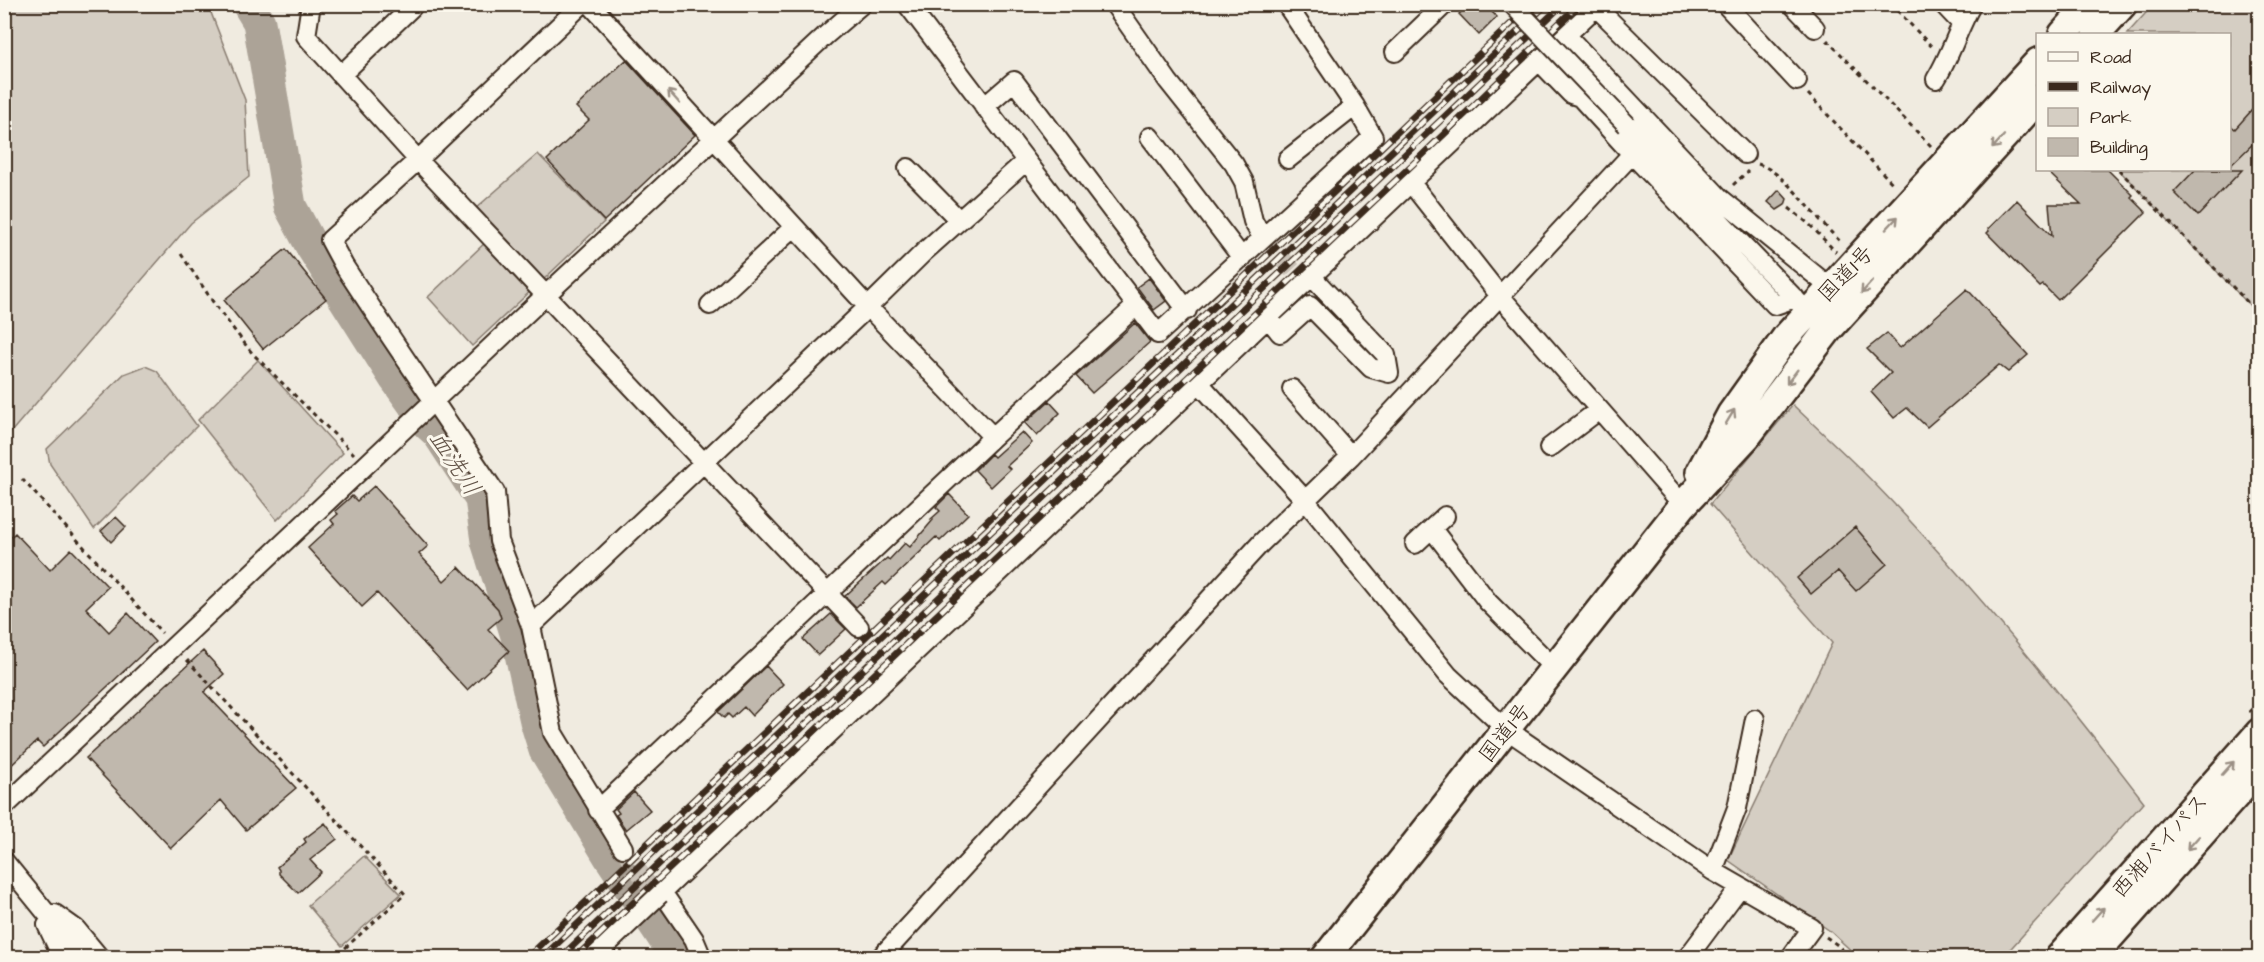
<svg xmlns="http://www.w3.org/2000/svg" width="2264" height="962" font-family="'Architects Daughter','Klee One',sans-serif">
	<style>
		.green { fill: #d5cec3; stroke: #887c70; stroke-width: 1.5 }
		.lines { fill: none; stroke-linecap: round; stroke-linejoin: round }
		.river { stroke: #aca397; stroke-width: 33 }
		.building { fill: #c0b8ad; stroke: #3b2a1e; stroke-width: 1.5 }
		.minor-tunnel { stroke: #ccc4b9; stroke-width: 18; stroke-dasharray: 18 9; stroke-linecap: butt }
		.minor-casing { stroke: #3b2a1e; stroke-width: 22 }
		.highway-casing { stroke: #3b2a1e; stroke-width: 32 }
		.path { stroke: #3b2a1e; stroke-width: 3; stroke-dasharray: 4.5 4.5; stroke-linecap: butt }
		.minor { stroke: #fbf7ec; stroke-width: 18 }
		.highway { stroke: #fbf7ec; stroke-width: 27 }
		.rail-casing { stroke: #3b2a1e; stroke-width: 7 }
		.rail { stroke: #fbf7ec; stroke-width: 4.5; stroke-dasharray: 14; stroke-linecap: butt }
		.minor-bridge-casing { stroke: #3b2a1e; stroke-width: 22; stroke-linecap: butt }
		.minor-bridge { stroke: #fbf7ec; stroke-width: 18 }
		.oneway { stroke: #9b9085 }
		.labels { text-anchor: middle; stroke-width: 6; stroke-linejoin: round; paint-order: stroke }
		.street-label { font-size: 22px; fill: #3b2a1e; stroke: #fbf7ec }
		.water-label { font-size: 24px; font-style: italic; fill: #635448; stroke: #fbf7ec }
	</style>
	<rect width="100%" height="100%" fill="#f0ebe0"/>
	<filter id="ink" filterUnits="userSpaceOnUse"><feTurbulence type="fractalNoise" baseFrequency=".0167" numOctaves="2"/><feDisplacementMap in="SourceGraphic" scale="12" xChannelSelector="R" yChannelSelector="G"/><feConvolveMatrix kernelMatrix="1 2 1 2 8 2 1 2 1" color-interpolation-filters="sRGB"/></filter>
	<g filter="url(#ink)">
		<path class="green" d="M5 4 208 5 245 100 249 177 191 223 5 439Z
			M2153 5H2259V315L2119 170H2230V34H2127Z
			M538 154 604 222 542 281 475 209Z
			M489 239 535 287 472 346 428 297Z
			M258 360 343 453 277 520 198 420Z
			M145 366 157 371 197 426 94 529 50 464 47 449 124 374Z
			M1793 405C1820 431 1848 456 1874 483 1971 583 2060 692 2144 802L2003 957H1858L1830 931 1728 860 1832 643 1710 504Z
			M364 856 401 894 342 946 308 905Z"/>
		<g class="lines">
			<path class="river" d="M248 4 259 22 290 206 312 247 395 378 428 424 438 433 481 499 487 541 517 636 536 721 545 750 610 857 677 958"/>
		</g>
		<path class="building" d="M1469 4H1484L1497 17 1479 35 1459 14Z
			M626 60 695 135 604 221 547 160 589 120 576 107Z
			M2252 110 2259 119V138L2229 167V124L2235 129Z
			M2046 170H2108L2133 195 2131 197 2146 212 2058 300 2043 285 2040 287 1987 233 1989 231 1988 229 2017 200 2052 236 2049 204H2081Z
			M2195 170H2242L2198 216 2174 192Z
			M1779 190 1787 199 1785 205 1777 210 1768 202Z
			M286 249 326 299 263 349 224 300Z
			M1149 278 1166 301 1154 310 1137 287Z
			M1967 289 2028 355 2008 372 1999 365 1927 427 1907 408 1894 418 1871 392 1891 373 1867 349 1887 333 1900 348Z
			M1135 323 1150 342 1092 393 1076 376Z
			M1049 401 1060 413 1037 436 1025 423Z
			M1022 432 1032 443 1007 466 1010 469 991 487 975 470 991 454 994 457Z
			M374 486 428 546 419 554 444 581 459 567 498 609 501 618 488 629 509 651 467 690 377 593 362 607 308 548 334 524 331 520 338 514 335 511 352 496 357 501Z
			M949 494 968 514 940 541 936 537 886 585 883 582 856 607 845 596 887 558 889 560 905 543 910 547 933 520 931 519 940 511 936 507Z
			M116 517 126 527 111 542 101 531Z
			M1855 527 1887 564 1856 591 1838 571 1811 594 1797 578Z
			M15 533 50 570 71 549 108 587 86 608 109 632 128 613 155 642 43 747 37 741 4 772V543Z
			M831 614 846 629 818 655 803 639Z
			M203 651 224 674 204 692 296 788 246 830 221 800 171 848 86 758Z
			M766 666 783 684 752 716 744 707 732 718 728 714 724 718 718 712Z
			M634 792 650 810 626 830 616 815 619 813 616 809Z
			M325 823 337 839 310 860 321 872 298 893 279 874V870L277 867 306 842 304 839Z"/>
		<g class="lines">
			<path class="minor-tunnel" d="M1262 237 1308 287
				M623 848 660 902"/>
			<defs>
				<path id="minor" d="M311 4 306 36 418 160 859 627
					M582 4 418 160 330 240 344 266 390 336 495 492 499 541 531 626 553 733 623 848
					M590 4 868 307 993 437
					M907 4 1158 334 1373 137 1355 106 1286 4
					M1114 4 1168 81 1234 164 1244 182 1253 221 1262 237
					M1725 4 1797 81
					M1792 4 1815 28
					M1943 4 1961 23
					M1596 7 1745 154
					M1567 36 1720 198 1831 288
					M1395 52 1445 4
					M1540 62 1571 94 1580 97 1632 154
					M341 75 412 7
					M1936 79C1951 55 1958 28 1972 4
					M984 107 1014 81 1187 310
					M1627 125 1801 305
					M1150 137 1242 258
					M1288 159 1355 106
					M908 168 959 220
					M1411 183 1500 296 1683 505
					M710 305 794 227
					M1268 318 1280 333 1310 306 1371 368 1389 373 1386 355 1312 277
					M1200 384 1306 501 1448 675 1506 729 1713 871 1812 928 1790 958
					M1292 389 1351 456
					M1549 448 1599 410
					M1432 529 1488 602 1555 669
					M1415 544 1445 516
					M531 626 868 307 925 251 1026 161
					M4 807 547 294 826 35 862 4
					M598 810 993 437 1136 306
					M4 861 83 958
					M1713 871 1737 808 1755 719
					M662 892 694 939 702 958
					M660 894 1599 4
					M55 914 76 929 100 958
					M47 925 58 948 66 958
					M593 958 638 915
					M880 958 1261 543 1351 456 1632 154 1775 305 1795 298
					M1687 958 1740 887"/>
				<path id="highway" d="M2063 34 2090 4
					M2096 34 2123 4
					M1700 472 1731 414 1786 337 2038 62
					M1325 958 1683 505 1747 436 1828 330 2038 99
					M2059 958 2260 732
					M2091 958 2260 768"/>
			</defs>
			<use href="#minor" class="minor-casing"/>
			<use href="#highway" class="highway-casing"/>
			<path class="path" d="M1891 4 1934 49
				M1827 40 1931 146
				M1808 94 1894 185
				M1758 164C1786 172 1819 223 1842 243
				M2119 170 2260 315
				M1733 185 1748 171
				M1789 208 1809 224 1836 252
				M181 254 215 305 252 353 354 454
				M22 479 162 633
				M187 660 405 894 334 958
				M2249 712 2260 700
				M1826 937 1839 946 1849 958
				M2030 958 2037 950"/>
			<use href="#minor" class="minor"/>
			<use href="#highway" class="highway"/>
			<defs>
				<path id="rail" d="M527 958 1532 4
					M542 958 1547 4
					M560 958 1563 4
					M575 958 1413 164 1579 4"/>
			</defs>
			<use href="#rail" class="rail-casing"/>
			<use href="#rail" class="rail"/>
			<defs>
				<path id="minor-bridge" d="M1512 4 1627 125
					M638 915 660 894"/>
			</defs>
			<use href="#minor-bridge" class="minor-bridge-casing"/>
			<use href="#minor-bridge" class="minor-bridge"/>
		</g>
		<defs><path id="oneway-shaft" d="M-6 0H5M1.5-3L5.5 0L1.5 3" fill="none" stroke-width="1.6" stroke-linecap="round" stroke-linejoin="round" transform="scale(1.5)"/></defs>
		<g class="oneway">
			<use href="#oneway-shaft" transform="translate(674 97) rotate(-132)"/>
			<use href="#oneway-shaft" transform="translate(1998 142) rotate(132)"/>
			<use href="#oneway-shaft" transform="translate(1892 223) rotate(-47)"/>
			<use href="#oneway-shaft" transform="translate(1867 287) rotate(132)"/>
			<use href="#oneway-shaft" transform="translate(1792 377) rotate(127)"/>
			<use href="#oneway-shaft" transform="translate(1730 417) rotate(-59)"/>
			<use href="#oneway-shaft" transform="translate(2228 768) rotate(-48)"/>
			<use href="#oneway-shaft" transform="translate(2193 843) rotate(132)"/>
			<use href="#oneway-shaft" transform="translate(2098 914) rotate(-48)"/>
		</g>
	</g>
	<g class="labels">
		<g class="street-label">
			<text transform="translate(1845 273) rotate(-46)" y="8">国道1号</text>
			<text transform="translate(1504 732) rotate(-52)" y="8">国道1号</text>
			<text transform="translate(2159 845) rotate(-48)" y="8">西湘バイパス</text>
		</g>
		<g class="water-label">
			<text transform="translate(455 463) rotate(56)" y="8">血洗川</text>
		</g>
	</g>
	<rect width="2264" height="962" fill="none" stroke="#fbf7ec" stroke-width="24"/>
	<rect x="12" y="12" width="2240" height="938" fill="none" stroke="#3b2a1e" stroke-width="2" filter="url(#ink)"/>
	<rect x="2036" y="33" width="195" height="138" fill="#fbf7ec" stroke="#aea59a" stroke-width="1.5"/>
	<rect x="2048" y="52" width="30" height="9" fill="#fbf7ec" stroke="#aea59a" stroke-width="1.5"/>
	<text x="2090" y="63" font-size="18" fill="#3b2a1e">Road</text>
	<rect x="2048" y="82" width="30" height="9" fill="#3b2a1e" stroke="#aea59a" stroke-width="1.5"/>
	<text x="2090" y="93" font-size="18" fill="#3b2a1e">Railway</text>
	<rect x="2048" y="108" width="30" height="18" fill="#d5cec3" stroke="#aea59a" stroke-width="1.5"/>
	<text x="2090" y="123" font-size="18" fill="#3b2a1e">Park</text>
	<rect x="2048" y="138" width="30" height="18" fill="#c0b8ad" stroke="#aea59a" stroke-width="1.5"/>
	<text x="2090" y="153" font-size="18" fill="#3b2a1e">Building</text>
</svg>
